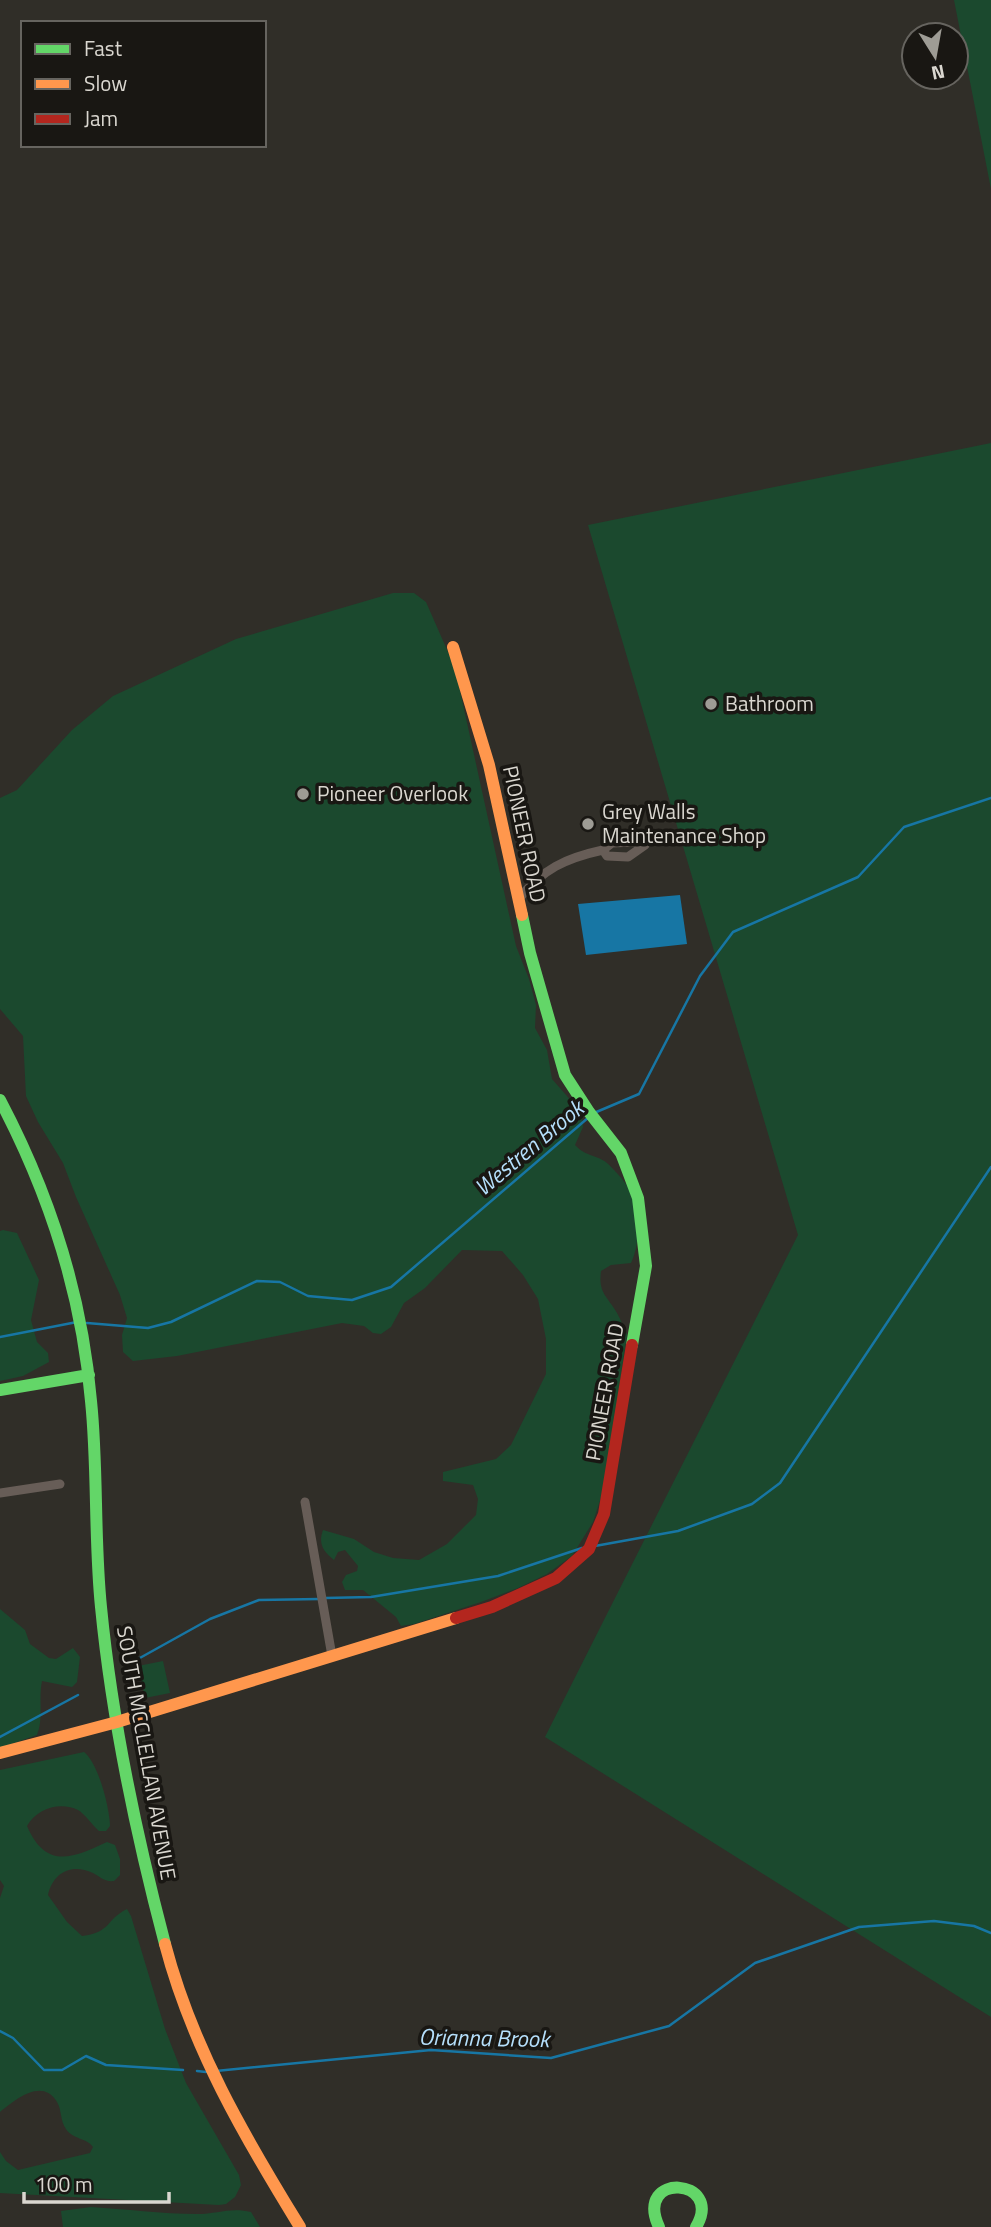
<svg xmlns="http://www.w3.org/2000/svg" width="991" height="2227" font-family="'Titillium Web',sans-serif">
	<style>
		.green { fill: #1b492e }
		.water { fill: #1776a4 }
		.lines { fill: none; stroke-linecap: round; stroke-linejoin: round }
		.stream { stroke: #1776a4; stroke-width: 2.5 }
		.street { stroke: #675d57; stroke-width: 9 }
		.fast { stroke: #63d668; stroke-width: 12 }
		.slow { stroke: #ff974d; stroke-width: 12 }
		.jam { stroke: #b3261e; stroke-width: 12 }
		.poi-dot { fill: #9e9c95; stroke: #191713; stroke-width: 2.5 }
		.labels { text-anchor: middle; stroke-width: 7; stroke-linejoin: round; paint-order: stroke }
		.poi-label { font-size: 21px; fill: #dad7d0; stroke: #191713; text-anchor: start }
		.street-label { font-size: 21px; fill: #dad7d0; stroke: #191713 }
		.water-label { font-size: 23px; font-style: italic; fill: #b5dffb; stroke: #191713 }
	</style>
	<rect width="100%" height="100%" fill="#302e28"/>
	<path class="green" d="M954 0H991V189Z
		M991 443V2017L545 1737 798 1235 588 525Z
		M393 593H414L426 602 455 668 516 946 529 979 536 1005 535 1028 547 1050 552 1079 581 1112 583 1127 575 1145C586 1157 598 1155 607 1163 615 1170 627 1184 632 1193 641 1213 640 1244 631 1263L611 1265 601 1271C598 1293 607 1296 617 1313 621 1320 624 1328 627 1335L605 1485 593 1522 572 1556 547 1574 518 1588 481 1602 414 1624 401 1626 396 1617 363 1590H345L342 1582 346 1575 357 1571 358 1566 345 1550 338 1552 334 1560C323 1551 318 1544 323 1530L354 1539 374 1552 393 1558 419 1560 447 1544 476 1515 478 1499 473 1485 443 1481V1472L496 1459 511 1445 546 1374V1339L538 1299 523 1275 502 1251 462 1250 425 1288 404 1303 391 1327 381 1334 373 1333 364 1326 342 1323 177 1356 133 1361 123 1352 122 1335 127 1318 120 1295 76 1197 63 1163 38 1122 26 1096 23 1036 0 1009V798L17 790 72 730 113 696 236 639Z
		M3 1230 17 1233 39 1280 31 1320 37 1342 48 1353 49 1362 23 1376 0 1381V1231Z
		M0 1609 25 1630 30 1644 49 1658 56 1659 73 1648 80 1657 77 1682 72 1687 42 1681C38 1700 44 1717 37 1735L0 1748Z
		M163 1661 170 1693 145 1698 138 1666Z
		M84 1752C98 1762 110 1809 110 1826L106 1831H99C92 1825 85 1814 78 1810 60 1801 36 1809 27 1826 46 1870 73 1858 107 1842L115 1845 120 1859V1875L114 1881C104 1882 101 1877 93 1873 71 1863 53 1873 48 1895L67 1922 82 1936C112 1932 105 1920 127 1909L131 1916 165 2029 186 2083 239 2175 241 2185 235 2197 226 2204 219 2205 0 2193V2152L6 2161 18 2170 90 2153 93 2147C87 2138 72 2139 66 2129 60 2121 62 2110 57 2102 42 2077 15 2100 0 2112V1898L4 1886 0 1880V1770Z
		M91 2207C126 2209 161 2214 197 2214 217 2214 231 2207 251 2212L260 2227H63L61 2211Z"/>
	<path class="water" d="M680 895 687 944 586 955 578 904Z"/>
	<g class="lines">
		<path class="stream" d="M594 1113 639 1094 700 976 733 932 858 877 904 827 991 798
			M87 1323 148 1328 171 1322 257 1281 280 1282 308 1296 352 1300 391 1287 589 1117
			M0 1337 77 1322
			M595 1546 678 1531 752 1504 780 1483 991 1167
			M325 1598 371 1597 498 1576 582 1548
			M138 1659 210 1619 259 1600 319 1599
			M0 1737 78 1695
			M0 2031 13 2038 44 2070H62L86 2056 106 2065 183 2070
			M197 2071 206 2072
			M216 2071 431 2050 551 2058 669 2026 755 1963 859 1927 934 1921 974 1926 991 1933"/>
		<path class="street" d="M518 900C542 869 566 858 603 850L607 856 628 857 645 845 634 842 612 843 603 850
			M0 1493 60 1484
			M305 1502 332 1656"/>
		<path class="fast" d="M522 915 530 953 565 1075 589 1112 621 1153 638 1198 646 1266 632 1345
			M0 1100C50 1195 82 1294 91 1401 98 1469 94 1538 101 1607 112 1720 136 1834 165 1944
			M0 1390 89 1375
			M659 2227C633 2171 725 2178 696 2227"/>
		<path class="slow" d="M453 647 489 765 522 915
			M0 1753 117 1722 456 1618
			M165 1944C192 2047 244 2136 300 2227"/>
		<path class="jam" d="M456 1618 492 1607 556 1578 589 1549 604 1514 632 1345"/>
	</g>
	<g class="poi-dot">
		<circle cx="711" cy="704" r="7"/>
		<circle cx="303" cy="794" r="7"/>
		<circle cx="588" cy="824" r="7"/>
	</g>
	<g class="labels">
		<g class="poi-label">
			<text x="725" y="711">Bathroom</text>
			<text x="317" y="801">Pioneer Overlook</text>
			<text x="602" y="819">Grey Walls<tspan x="602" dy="24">Maintenance Shop</tspan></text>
		</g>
		<g class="street-label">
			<text transform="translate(524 834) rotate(78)" y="7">PIONEER ROAD</text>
			<text transform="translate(605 1392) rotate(-80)" y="7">PIONEER ROAD</text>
			<text transform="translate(146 1753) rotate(80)" y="7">SOUTH MCCLELLAN AVENUE</text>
		</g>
		<g class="water-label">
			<text transform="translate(529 1148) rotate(-40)" y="8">Westren Brook</text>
			<text transform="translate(484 2038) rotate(1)" y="8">Orianna Brook</text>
		</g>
	</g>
	<rect x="21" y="21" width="245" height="126" fill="#191713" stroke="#66645f" stroke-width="2"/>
	<rect x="35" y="44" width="35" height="10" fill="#63d668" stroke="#66645f" stroke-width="2"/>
	<text x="84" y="56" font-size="21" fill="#dad7d0">Fast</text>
	<rect x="35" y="79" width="35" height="10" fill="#ff974d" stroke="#66645f" stroke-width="2"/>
	<text x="84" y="91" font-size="21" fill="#dad7d0">Slow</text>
	<rect x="35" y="114" width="35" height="10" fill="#b3261e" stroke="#66645f" stroke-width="2"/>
	<text x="84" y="126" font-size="21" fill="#dad7d0">Jam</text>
	<g transform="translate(935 56) rotate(169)"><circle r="33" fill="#191713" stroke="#66645f" stroke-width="2"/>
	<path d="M0-5L12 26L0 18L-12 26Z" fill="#9e9c95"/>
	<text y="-10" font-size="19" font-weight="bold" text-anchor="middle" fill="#dad7d0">N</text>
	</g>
	<path d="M24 2192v10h145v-10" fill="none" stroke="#dad7d0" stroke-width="3.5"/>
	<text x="35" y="2192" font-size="21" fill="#dad7d0" stroke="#191713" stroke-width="5" paint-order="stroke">100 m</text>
</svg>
